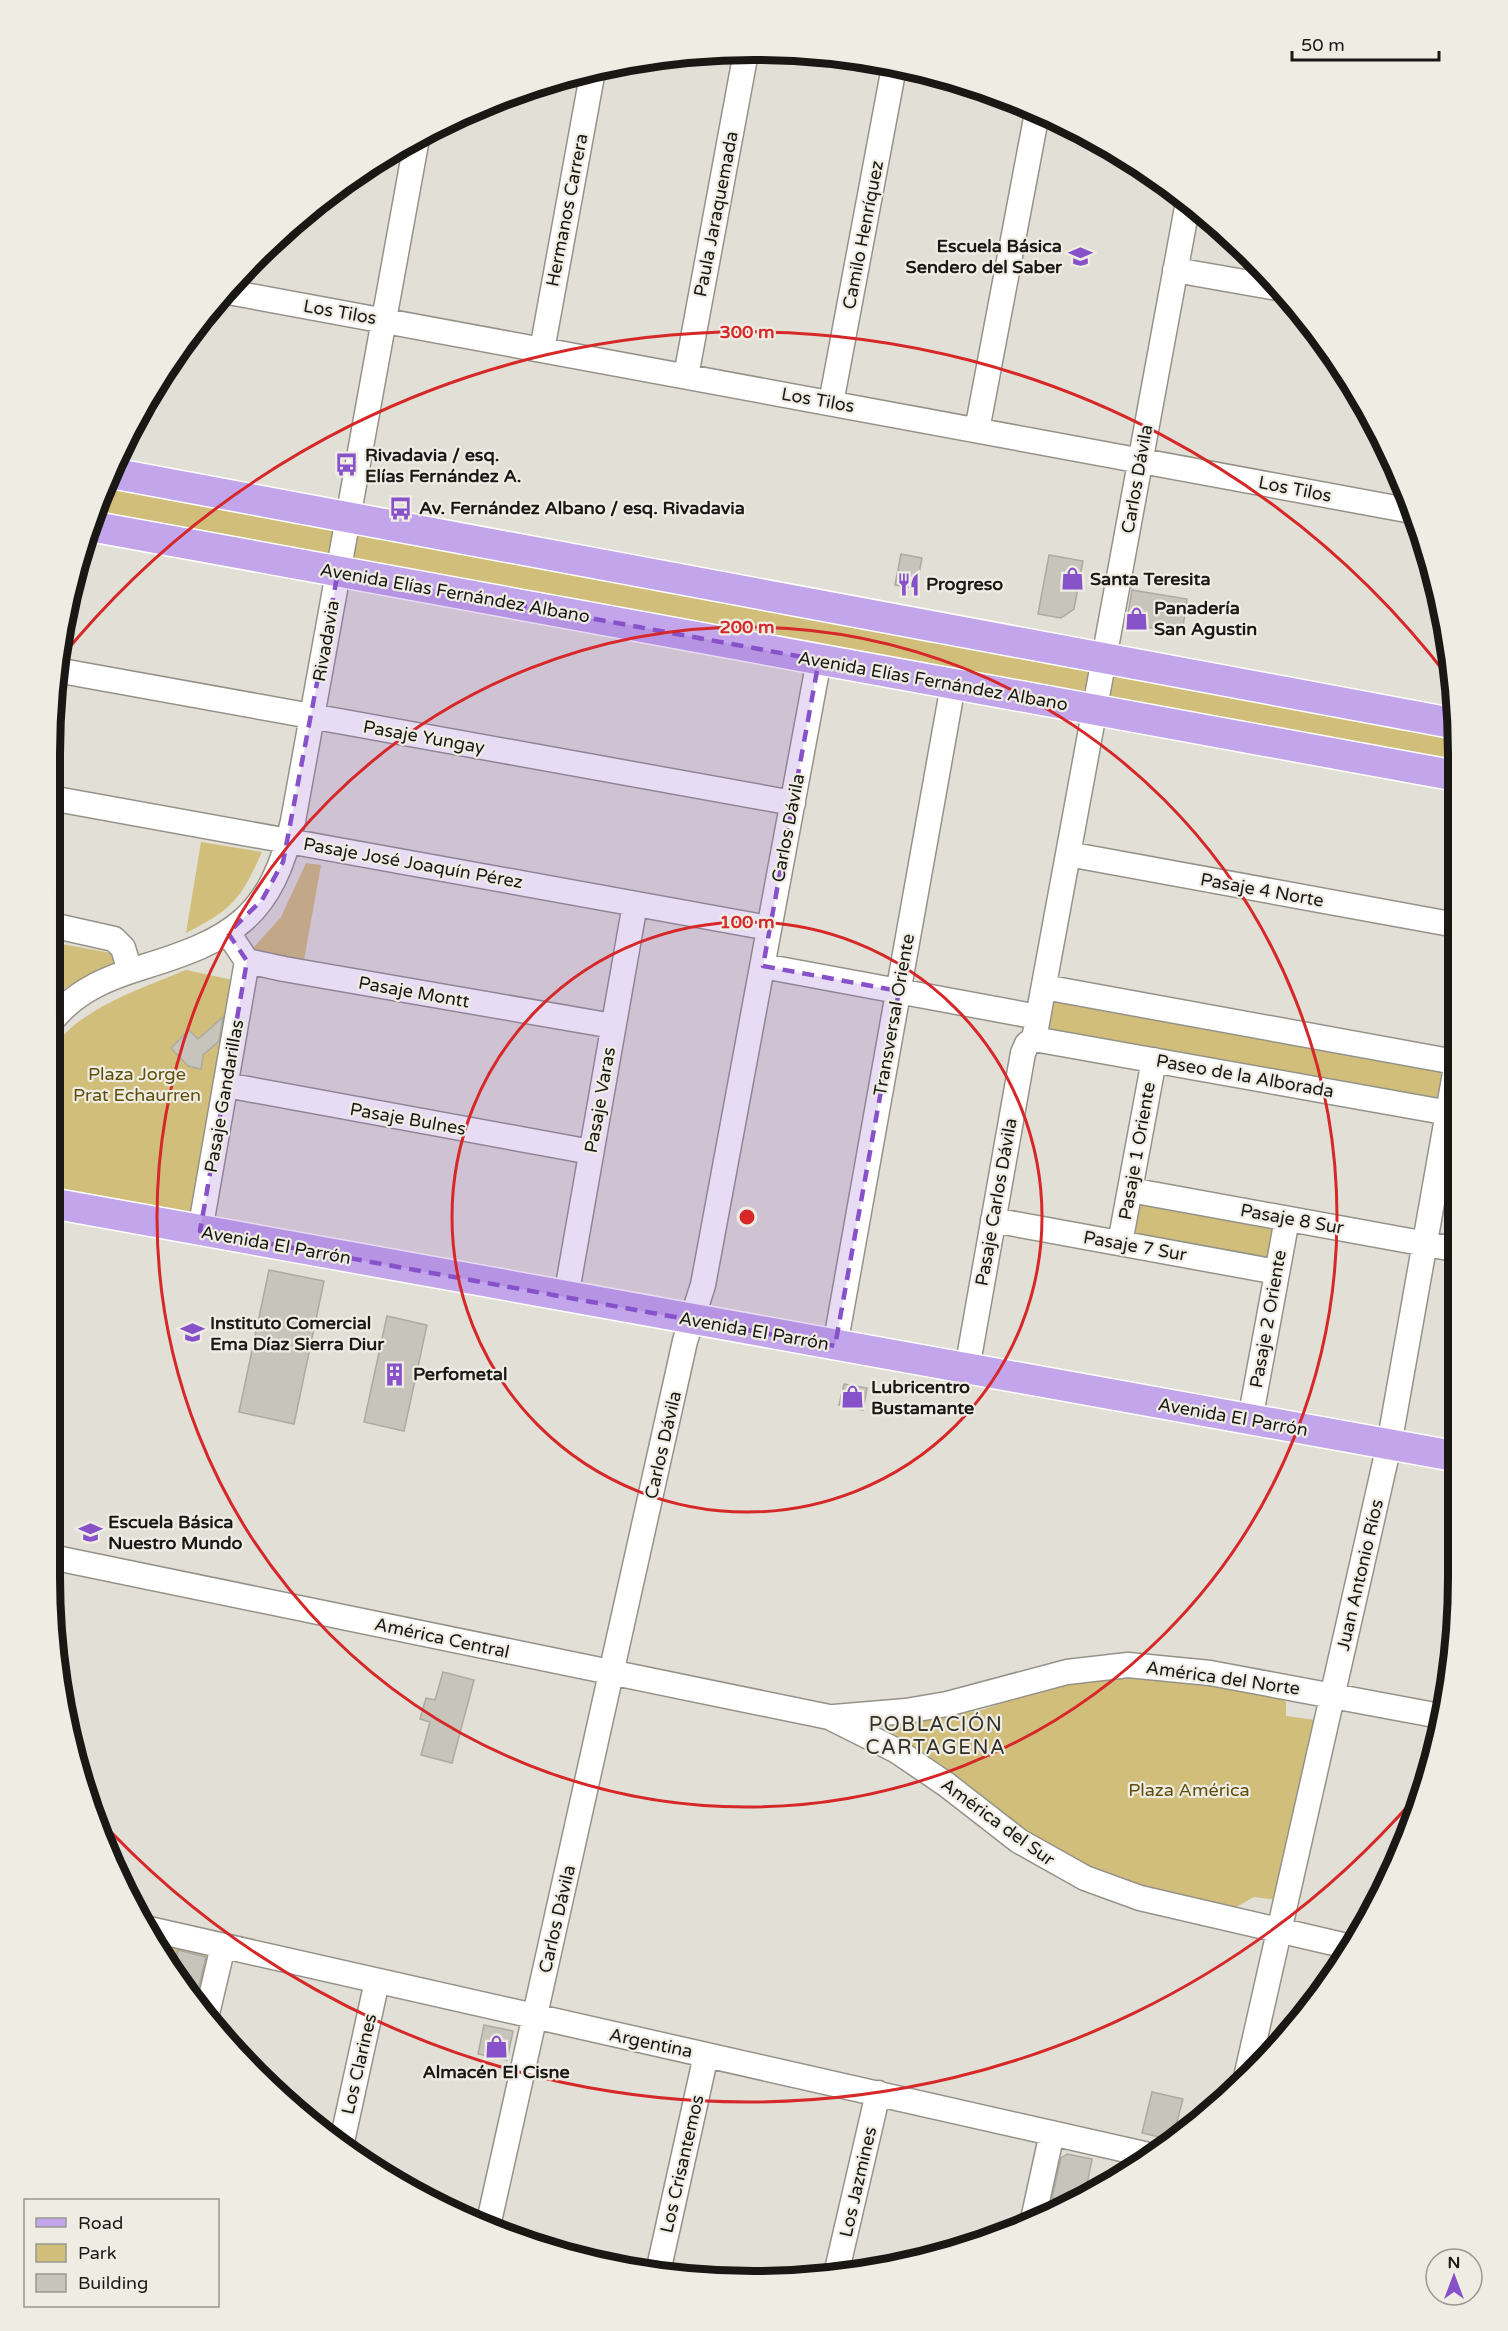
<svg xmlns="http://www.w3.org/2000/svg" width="1508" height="2331" font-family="'Varela Round',sans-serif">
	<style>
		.green { fill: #d1be7a }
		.building { fill: #c7c5bb; stroke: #acaaa1; stroke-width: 1.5 }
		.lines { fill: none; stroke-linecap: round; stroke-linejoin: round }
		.minor-casing { stroke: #949289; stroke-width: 27 }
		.major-casing { stroke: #fff; stroke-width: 33 }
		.minor { stroke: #fff; stroke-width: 24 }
		.major { stroke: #c2a5ea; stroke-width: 30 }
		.marked { fill: #8751c9; fill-opacity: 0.2; stroke: #8751c9; stroke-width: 4.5; stroke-dasharray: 12 8; stroke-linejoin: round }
		.ring { fill: none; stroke: #d62828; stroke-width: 3 }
		.labels { text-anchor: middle; stroke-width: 4.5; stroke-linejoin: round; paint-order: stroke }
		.street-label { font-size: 18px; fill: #191815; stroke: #efede3 }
		.poi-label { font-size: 18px; font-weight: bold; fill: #191815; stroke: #efede3; text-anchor: start }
		.park-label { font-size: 18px; fill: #5f4e0b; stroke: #efede3 }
		.neighbourhood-label { font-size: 20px; letter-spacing: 1.5px; fill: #312f28; stroke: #efede3 }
		.rim { fill: none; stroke: #191815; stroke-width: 8 }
		.centre { fill: #d62828; stroke: #efede3; stroke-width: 3 }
		.ring-label { font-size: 18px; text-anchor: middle; font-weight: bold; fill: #d62828; stroke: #efede3; stroke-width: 4.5; stroke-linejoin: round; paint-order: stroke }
	</style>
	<rect width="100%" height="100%" fill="#e2dfd6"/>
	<path class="green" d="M108 481 1457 732V764L95 514Z
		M201 842 262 852C241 899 232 910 186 933Z
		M306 863 321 865 303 966 246 956 281 917Z
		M56 943 128 956 61 990 56 998Z
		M186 970 238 981 196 1218 56 1189V1044C82 1008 145 987 186 970Z
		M1047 998 1455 1070V1102L1050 1030Z
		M1137 1197 1277 1222 1270 1263 1130 1238Z
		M1152 1675 1269 1692 1286 1702V1716L1316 1720 1277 1900 1254 1897 1231 1910 1132 1890 1041 1845 990 1808 942 1765 883 1727 982 1710 1069 1679Z
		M155 1941 203 1952 211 1965 201 2011 168 1969Z"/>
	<path class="building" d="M901 554 922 558 916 589 895 585Z
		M1049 555 1083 561 1074 609 1061 618 1038 614Z
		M1132 590 1187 599 1182 633 1134 625 1128 614Z
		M223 1017 219 1041 203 1055 201 1069 188 1066 171 1048 189 1030 198 1039Z
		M269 1270 324 1281 294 1424 239 1412Z
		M387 1316 427 1325 404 1431 364 1422Z
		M844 1384 867 1388 863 1410 839 1405Z
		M443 1672 474 1680 452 1763 421 1755 430 1722 420 1719 426 1698 435 1700Z
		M178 1950 206 1957 198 1990 181 1985 173 1974Z
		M484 2025 513 2031 507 2060 478 2054Z
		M1152 2092 1183 2099 1172 2140 1142 2133Z
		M1067 2154 1092 2159 1085 2195 1071 2202 1052 2198 1061 2158Z"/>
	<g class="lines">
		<defs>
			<path id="minor" d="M1175 270 1278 288
				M223 291 1412 511
				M542 350 593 70
				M686 376 746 52
				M831 403 894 67
				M977 430 1037 113
				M56 670 793 803
				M56 799 769 928
				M1068 854 1456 925
				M56 926 114 939 123 948 130 971
				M228 933 247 961 284 969 613 1026
				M763 966 1038 1017
				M1044 987 1455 1062
				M56 1016C78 990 110 977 143 967 232 940 272 917 293 821L417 138
				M1034 1039 1188 202
				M1034 1039 1455 1114
				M226 1085 591 1152
				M1130 1190 1454 1249
				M993 1220 1277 1272
				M200 1231 247 961
				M1120 1243 1154 1060
				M566 1297 635 904
				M835 1346 953 685
				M967 1369 1023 1053 1027 1044 1034 1039
				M1250 1420 1287 1219
				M56 1558 829 1717 897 1751 947 1785 1019 1841 1085 1878 1140 1898 1351 1947
				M834 1717 906 1711 947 1704 1067 1672 1128 1665 1210 1673 1440 1716
				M149 1929 1153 2156
				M206 2018 223 1946
				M1247 2073 1389 1445 1455 1073
				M341 2146 377 1981
				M1032 2224 1052 2133
				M488 2226 685 1341 703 1285 819 660
				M837 2270 878 2093
				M658 2272 706 2055"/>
			<path id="major" d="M111 473 1457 724
				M90 526 1457 776
				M56 1204 1454 1456"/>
		</defs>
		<use href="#minor" class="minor-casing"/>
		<use href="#major" class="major-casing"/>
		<use href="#minor" class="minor"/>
		<use href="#major" class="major"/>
	</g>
	<path class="marked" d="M338 572 819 660 763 966 899 991 835 1346 200 1231 247 961 228 933 262 900 283 862Z"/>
	<g class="ring">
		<circle cx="747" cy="1217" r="295"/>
		<circle cx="747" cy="1217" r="590"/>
		<path d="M1415 1798A885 885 0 0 1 95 1815M59 660A885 885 0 0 1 1449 678"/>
	</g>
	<defs>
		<symbol id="school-bare" viewBox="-9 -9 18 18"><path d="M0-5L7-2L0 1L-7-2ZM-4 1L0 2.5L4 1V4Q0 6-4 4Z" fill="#8751c9" stroke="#efede3" stroke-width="2.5" paint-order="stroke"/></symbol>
		<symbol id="bus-bare" viewBox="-9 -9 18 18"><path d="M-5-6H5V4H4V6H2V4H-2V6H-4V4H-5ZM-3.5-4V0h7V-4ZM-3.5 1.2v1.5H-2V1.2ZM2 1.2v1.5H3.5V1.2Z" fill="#8751c9" stroke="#efede3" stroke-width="2.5" paint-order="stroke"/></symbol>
		<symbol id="shop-bare" viewBox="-9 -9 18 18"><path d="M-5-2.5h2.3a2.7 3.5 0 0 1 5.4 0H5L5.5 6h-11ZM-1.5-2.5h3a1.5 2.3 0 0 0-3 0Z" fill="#8751c9" stroke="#efede3" stroke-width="2.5" paint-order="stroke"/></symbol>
		<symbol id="restaurant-bare" viewBox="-9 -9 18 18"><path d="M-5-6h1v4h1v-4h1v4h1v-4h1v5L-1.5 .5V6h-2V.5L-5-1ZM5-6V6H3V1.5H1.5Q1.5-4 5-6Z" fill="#8751c9" stroke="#efede3" stroke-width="2.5" paint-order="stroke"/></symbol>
		<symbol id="building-bare" viewBox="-9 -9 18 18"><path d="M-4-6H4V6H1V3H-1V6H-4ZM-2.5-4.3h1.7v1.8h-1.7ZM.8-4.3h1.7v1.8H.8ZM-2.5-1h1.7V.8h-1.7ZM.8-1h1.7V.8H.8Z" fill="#8751c9" stroke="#efede3" stroke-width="2.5" paint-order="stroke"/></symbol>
	</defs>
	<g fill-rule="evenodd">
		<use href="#school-bare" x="1064" y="240" width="33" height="33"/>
		<use href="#bus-bare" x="330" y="448" width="33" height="33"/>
		<use href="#bus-bare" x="384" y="492" width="33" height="33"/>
		<use href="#shop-bare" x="1056" y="562" width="33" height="33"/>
		<use href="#restaurant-bare" x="892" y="568" width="33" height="33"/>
		<use href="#shop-bare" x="1120" y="602" width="33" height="33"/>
		<use href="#school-bare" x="176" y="1316" width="33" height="33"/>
		<use href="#building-bare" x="378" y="1358" width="33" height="33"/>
		<use href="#shop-bare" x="836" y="1380" width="33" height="33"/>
		<use href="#school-bare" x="74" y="1516" width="33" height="33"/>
		<use href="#shop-bare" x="480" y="2030" width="33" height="33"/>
	</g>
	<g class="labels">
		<g class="street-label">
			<text transform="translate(567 210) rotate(-79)" y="6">Hermanos Carrera</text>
			<text transform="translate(716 214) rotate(-79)" y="6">Paula Jaraquemada</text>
			<text transform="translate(863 235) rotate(-79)" y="6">Camilo Henríquez</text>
			<text transform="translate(340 312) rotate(10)" y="6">Los Tilos</text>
			<text transform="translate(818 400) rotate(10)" y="6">Los Tilos</text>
			<text transform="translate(1137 479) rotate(-80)" y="6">Carlos Dávila</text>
			<text transform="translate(1295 489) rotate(11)" y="6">Los Tilos</text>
			<text transform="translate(455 593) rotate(10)" y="6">Avenida Elías Fernández Albano</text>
			<text transform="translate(326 641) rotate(-80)" y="6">Rivadavia</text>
			<text transform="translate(933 681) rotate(10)" y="6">Avenida Elías Fernández Albano</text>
			<text transform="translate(424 737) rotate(10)" y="6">Pasaje Yungay</text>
			<text transform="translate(788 828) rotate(-79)" y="6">Carlos Dávila</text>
			<text transform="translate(413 863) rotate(10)" y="6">Pasaje José Joaquín Pérez</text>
			<text transform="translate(1262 890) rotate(10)" y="6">Pasaje 4 Norte</text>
			<text transform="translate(414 992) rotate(10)" y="6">Pasaje Montt</text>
			<text transform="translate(894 1015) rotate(-80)" y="6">Transversal Oriente</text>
			<text transform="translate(1245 1076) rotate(10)" y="6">Paseo de la Alborada</text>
			<text transform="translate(224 1096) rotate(-80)" y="6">Pasaje Gandarillas</text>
			<text transform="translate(600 1100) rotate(-80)" y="6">Pasaje Varas</text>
			<text transform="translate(408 1119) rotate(10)" y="6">Pasaje Bulnes</text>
			<text transform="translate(1137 1151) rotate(-80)" y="6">Pasaje 1 Oriente</text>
			<text transform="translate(996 1202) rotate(-80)" y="6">Pasaje Carlos Dávila</text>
			<text transform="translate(1292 1219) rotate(10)" y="6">Pasaje 8 Sur</text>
			<text transform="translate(276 1245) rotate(10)" y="6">Avenida El Parrón</text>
			<text transform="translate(1135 1246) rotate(10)" y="6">Pasaje 7 Sur</text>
			<text transform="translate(1268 1319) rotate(-80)" y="6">Pasaje 2 Oriente</text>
			<text transform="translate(754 1331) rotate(10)" y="6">Avenida El Parrón</text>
			<text transform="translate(1233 1417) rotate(10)" y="6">Avenida El Parrón</text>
			<text transform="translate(663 1445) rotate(-77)" y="6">Carlos Dávila</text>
			<text transform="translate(1360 1575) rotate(-77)" y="6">Juan Antonio Ríos</text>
			<text transform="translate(442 1638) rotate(12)" y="6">América Central</text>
			<text transform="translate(1223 1678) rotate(8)" y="6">América del Norte</text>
			<text transform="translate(998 1822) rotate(36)" y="6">América del Sur</text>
			<text transform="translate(557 1919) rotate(-77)" y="6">Carlos Dávila</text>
			<text transform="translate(651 2043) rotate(12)" y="6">Argentina</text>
			<text transform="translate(359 2064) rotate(-77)" y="6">Los Clarines</text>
			<text transform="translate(682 2164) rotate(-77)" y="6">Los Crisantemos</text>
			<text transform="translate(858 2182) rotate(-77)" y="6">Los Jazmines</text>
		</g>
		<g class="poi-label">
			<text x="1062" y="252" text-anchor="end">Escuela Básica<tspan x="1062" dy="21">Sendero del Saber</tspan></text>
			<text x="365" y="461">Rivadavia / esq.<tspan x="365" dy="21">Elías Fernández A.</tspan></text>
			<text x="419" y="514">Av. Fernández Albano / esq. Rivadavia</text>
			<text x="1090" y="585">Santa Teresita</text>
			<text x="926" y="590">Progreso</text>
			<text x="1154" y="614">Panadería<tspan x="1154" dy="21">San Agustin</tspan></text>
			<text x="210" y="1329">Instituto Comercial<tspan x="210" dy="21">Ema Díaz Sierra Diur</tspan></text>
			<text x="413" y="1380">Perfometal</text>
			<text x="871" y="1393">Lubricentro<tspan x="871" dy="21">Bustamante</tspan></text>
			<text x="108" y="1528">Escuela Básica<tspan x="108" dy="21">Nuestro Mundo</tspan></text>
			<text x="496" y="2078" text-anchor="middle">Almacén El Cisne</text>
		</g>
		<g class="park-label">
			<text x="137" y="1080">Plaza Jorge<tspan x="137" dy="21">Prat Echaurren</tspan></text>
			<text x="1189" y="1796">Plaza América</text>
		</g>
		<g class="neighbourhood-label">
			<text x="936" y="1731">POBLACIÓN<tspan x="936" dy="23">CARTAGENA</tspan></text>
		</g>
	</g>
	<path d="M0 0H1508V2331H0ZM754 60H754A694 694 0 0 1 1448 754V1577A694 694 0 0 1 754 2271H754A694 694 0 0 1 60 1577V754A694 694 0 0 1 754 60Z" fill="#efede3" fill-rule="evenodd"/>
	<path class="rim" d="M754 60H754A694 694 0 0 1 1448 754V1577A694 694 0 0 1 754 2271H754A694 694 0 0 1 60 1577V754A694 694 0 0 1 754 60Z"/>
	<circle cx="747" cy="1217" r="9" class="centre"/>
	<g class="ring-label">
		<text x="747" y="338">300 m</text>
		<text x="747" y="633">200 m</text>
		<text x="747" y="928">100 m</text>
	</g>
	<rect x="24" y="2199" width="195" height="108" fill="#efede3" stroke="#999891" stroke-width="1.5"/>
	<rect x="36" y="2218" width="30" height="9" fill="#c2a5ea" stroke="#999891" stroke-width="1.5"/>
	<text x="78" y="2229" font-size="18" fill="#191815">Road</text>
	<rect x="36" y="2244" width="30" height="18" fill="#d1be7a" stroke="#999891" stroke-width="1.5"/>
	<text x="78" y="2259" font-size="18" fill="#191815">Park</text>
	<rect x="36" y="2274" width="30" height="18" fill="#c7c5bb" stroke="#999891" stroke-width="1.5"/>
	<text x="78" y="2289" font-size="18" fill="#191815">Building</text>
	<g transform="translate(1454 2277)"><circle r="28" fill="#efede3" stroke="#999891" stroke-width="1.5"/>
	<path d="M0-4.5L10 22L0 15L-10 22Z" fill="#8751c9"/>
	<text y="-9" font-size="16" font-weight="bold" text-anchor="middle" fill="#191815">N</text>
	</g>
	<path d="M1292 51v9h147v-9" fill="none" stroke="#191815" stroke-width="3"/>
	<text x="1301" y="51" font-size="18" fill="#191815" stroke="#efede3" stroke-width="4.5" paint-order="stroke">50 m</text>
</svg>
